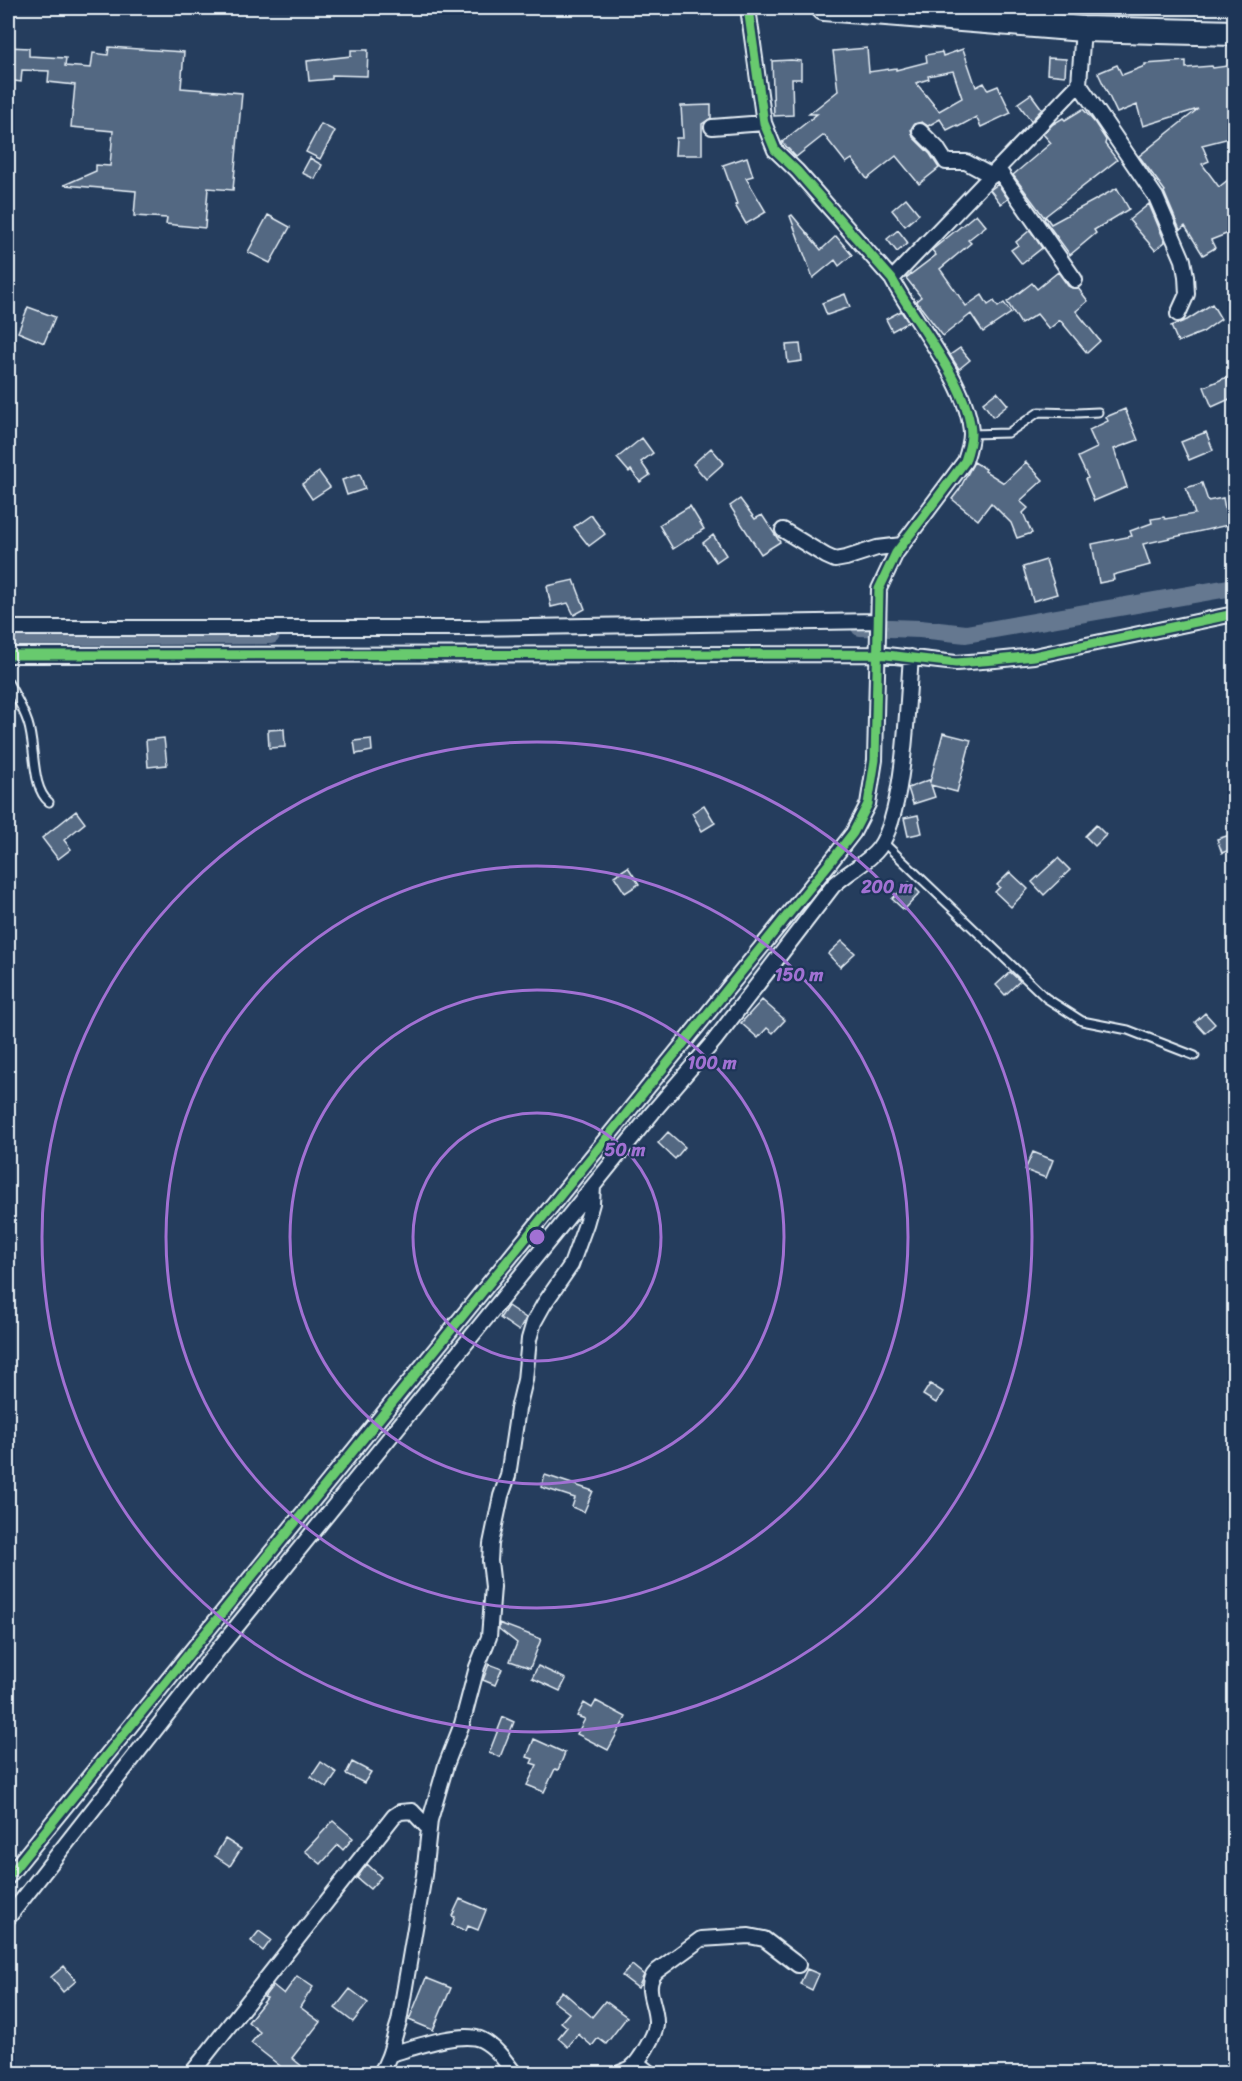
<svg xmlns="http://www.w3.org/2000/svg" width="1242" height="2081" font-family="Sriracha,sans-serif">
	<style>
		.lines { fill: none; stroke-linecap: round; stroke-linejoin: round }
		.canal { stroke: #657890; stroke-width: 18 }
		.building { fill: #536782; stroke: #e8f1f8; stroke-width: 1.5; fill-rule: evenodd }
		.lane-casing { stroke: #e8f1f8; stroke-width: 11 }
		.street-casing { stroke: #e8f1f8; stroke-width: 18 }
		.highway-casing { stroke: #e8f1f8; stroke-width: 28 }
		.lane { stroke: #1d3557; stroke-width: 7 }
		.street { stroke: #1d3557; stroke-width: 14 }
		.highway { stroke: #1d3557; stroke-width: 24 }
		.cycleway-casing { stroke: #1d3557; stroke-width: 13 }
		.cycleway { stroke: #67ca6e; stroke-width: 9 }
		.ring { fill: none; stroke: #a171d3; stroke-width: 3 }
		.centre { fill: #a171d3; stroke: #1d3557; stroke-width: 3 }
		.ring-label { font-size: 18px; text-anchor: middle; font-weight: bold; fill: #a171d3; stroke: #1d3557; stroke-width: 4.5; stroke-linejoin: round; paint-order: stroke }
	</style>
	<rect width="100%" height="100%" fill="#253d5d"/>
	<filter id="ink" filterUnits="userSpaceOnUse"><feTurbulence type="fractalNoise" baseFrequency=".0167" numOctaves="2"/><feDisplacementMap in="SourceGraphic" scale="12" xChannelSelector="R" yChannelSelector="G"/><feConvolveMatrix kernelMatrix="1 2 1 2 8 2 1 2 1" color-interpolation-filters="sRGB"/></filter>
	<g filter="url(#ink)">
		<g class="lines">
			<path class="canal" d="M860 627 920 629 966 634 1234 587
				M8 637 271 635"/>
		</g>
		<path class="building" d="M8 47 29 48V56L66 58 65 66 91 68 93 53 108 55 109 47 184 52 181 88 242 93 233 190 208 188 205 228 166 224 167 218 134 216 136 191 64 185 96 171V165L110 166 113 131 71 127 75 85 48 82 49 71 22 70 21 82 8 80Z
			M867 48 869 72 896 68V70L927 62 926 55 942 52 943 56 963 49 976 87 984 83 988 90 998 86 1011 113 981 127 976 117 958 127 957 125 947 130 940 119 928 126 922 122 914 124 911 129 913 137 930 154 939 168 919 184 896 156 867 179 852 159 846 163 824 135 796 157 782 142 817 114H809L838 91 833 51ZM953 71 962 98 939 111 916 83 929 79 928 76Z
			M351 50H368L367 76 332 75V79L309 81 307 61 351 56Z
			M1048 58 1066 59 1065 76 1047 74Z
			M791 60 801 61V79H792L793 115 774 116 772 61Z
			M1186 61V68L1212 66 1213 68 1234 65V137L1202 145 1209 161 1202 164 1219 187 1234 175V231L1211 240 1215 248 1203 255 1185 226 1180 230 1164 192 1165 191 1139 156 1198 109 1143 126 1137 105 1117 113 1098 73 1117 65 1122 75 1145 66V64Z
			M1031 94 1042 109 1031 121 1018 103Z
			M711 105V118L702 124V155H675L676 138H683L681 106Z
			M1083 109 1095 123 1106 140 1105 144 1117 160 1044 217 1013 175 1051 143 1043 134 1053 124 1063 118 1065 120Z
			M321 124 335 131 320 159 306 152Z
			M747 157 753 176 746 178 766 212 746 224 735 205 737 204 723 165Z
			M310 158 322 165 315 179 302 173Z
			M998 184 1008 199 1001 204 990 190Z
			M1117 188 1129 209 1094 230 1096 233 1070 255 1044 219 1046 217 1051 224Z
			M906 198 919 214 905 226 892 210Z
			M1149 204 1165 242 1155 250 1129 220Z
			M976 214 986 226 968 240 971 243 940 269 966 306 982 295 988 305 994 301 998 307 1004 303 1011 313 983 332 971 314 943 336 916 301 921 297 906 278 936 255 932 250Z
			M268 215 290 227 270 263 248 252Z
			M792 215 821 250 836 236 852 255 839 266 835 260 813 278 790 216Z
			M898 230 908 243 897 252 887 239Z
			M1030 230 1042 248 1022 264 1011 250 1018 245 1016 242Z
			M1058 272 1068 286 1072 288H1078L1088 301 1076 311 1100 341 1087 353 1060 320 1049 329 1037 314 1021 324 1007 302 1032 283 1037 289Z
			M845 294 850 307 827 315 822 303Z
			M1212 304 1221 319 1203 332 1178 342 1171 326 1187 320Z
			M28 307 55 317 44 343 18 332Z
			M901 311 908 322 892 331 886 319Z
			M800 344 802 361 788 363 786 345Z
			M960 348 970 360 959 369 950 355Z
			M1227 377 1234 397 1212 407 1204 387Z
			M997 392 1008 405 993 417 983 403Z
			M1125 409 1138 440 1114 449 1127 487 1094 501 1085 479 1088 478 1078 457 1097 448 1089 430 1108 421 1106 417Z
			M1206 432 1213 450 1189 460 1181 442Z
			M642 438 653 453 641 462 650 475 640 482 631 470 629 472 617 458Z
			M711 448 724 463 706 479 693 464Z
			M974 462 986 469 985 471 1004 483 1026 462 1043 480 1020 501 1028 508 1023 513 1032 533 1017 538 1011 523 991 503 978 520 952 499 959 490Z
			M319 472 330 487 312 499 302 484Z
			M360 474 365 489 347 495 342 480Z
			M1202 483 1208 501 1223 498 1228 525 1143 544 1150 565 1113 575 1114 580 1099 583 1092 544 1132 536 1130 531 1152 523 1151 519 1164 517 1165 519 1195 514 1186 488Z
			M740 499 755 519 762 515 780 542 761 554 730 506Z
			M690 506 704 529 673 549 659 525Z
			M591 515 605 534 589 546 574 527Z
			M713 535 726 555 716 562 703 543Z
			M1046 560 1057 594 1033 601 1023 567Z
			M574 580 585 609 574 615 568 603 551 607 547 586Z
			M284 729 285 747 269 748 268 730Z
			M943 733 971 740 957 792 931 785 935 797 913 804 908 788 929 780 930 782Z
			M164 738 167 765 148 767 146 740Z
			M371 739 372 751 356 754 354 741Z
			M704 805 715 823 702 831 692 813Z
			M76 811 85 823 64 840 71 849 58 859 42 838Z
			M918 815 922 833 908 836 904 818Z
			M1096 825 1106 835 1095 846 1085 836Z
			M1230 835 1234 848 1222 853 1217 839Z
			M1058 858 1070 870 1044 895 1032 882Z
			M628 867 639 884 625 893 614 876Z
			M1010 872 1028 889 1011 907 995 892 1000 887 997 885Z
			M909 882 920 893 904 910 892 899Z
			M842 941 855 953 840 967 828 954Z
			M1010 972 1020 981 1005 995 996 985Z
			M762 1000 785 1020 773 1033 767 1028 758 1038 741 1023Z
			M1205 1013 1215 1024 1205 1033 1195 1022Z
			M668 1132 685 1147 675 1159 658 1143Z
			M1033 1152 1053 1160 1046 1178 1025 1170Z
			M508 1306 526 1318 519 1331 500 1318Z
			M930 1384 943 1392 936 1403 923 1395Z
			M545 1475 593 1491 584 1512 572 1507 575 1498 541 1487Z
			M499 1623 541 1639 530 1668 510 1661 517 1643 499 1629Z
			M489 1664 502 1669 495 1685 483 1680Z
			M538 1666 566 1679 560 1691 532 1678Z
			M596 1701 626 1717 608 1750 577 1734 585 1719 577 1716 584 1703 592 1708Z
			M503 1717 514 1722 500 1757 489 1753Z
			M534 1739 565 1753 558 1770 555 1769 544 1792 527 1785 537 1765 531 1763 533 1759 527 1757Z
			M321 1762 337 1773 327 1788 311 1777Z
			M352 1762 371 1772 364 1783 346 1774Z
			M333 1821 353 1838 343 1850 338 1845 321 1864 305 1851Z
			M225 1839 241 1849 230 1866 215 1856Z
			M367 1864 381 1877 370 1889 357 1878Z
			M460 1899 486 1910 478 1930 468 1926 466 1931 452 1925 455 1917 452 1916Z
			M259 1931 271 1940 263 1951 251 1941Z
			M632 1965 644 1975 638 1988 622 1976Z
			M64 1966 76 1981 63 1992 51 1977Z
			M807 1969 819 1974 812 1990 800 1984Z
			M297 1976 313 1987 300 2007 320 2022 292 2058 310 2073H289L251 2043 260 2032 248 2022 267 1998 264 1997 273 1985 284 1994Z
			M426 1978 451 1988 433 2030 409 2020Z
			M350 1989 368 2003 353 2022 335 2008Z
			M562 1991 592 2017 605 2001 627 2017 606 2044 598 2038 592 2046 578 2034 568 2047 558 2038 567 2027 561 2022 569 2013 553 2001Z"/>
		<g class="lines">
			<defs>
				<path id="lane" d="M971 434 1008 433 1039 412 1077 413 1098 412
					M8 682C15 695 23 708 28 723 36 747 31 788 49 802
					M883 842 1046 998 1082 1021 1128 1030 1195 1056"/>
				<path id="street" d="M1079 84 1156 197 1183 260 1186 276 1187 294 1178 314
					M712 127 764 123
					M920 131 937 148 946 162H966L992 176
					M998 169 1075 280
					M892 279 1079 84 1083 29
					M783 530 826 556 835 560 846 558 877 548 902 545
					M8 628H471L878 621
					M8 655 878 654 956 663 995 660 1034 656 1234 614
					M8 1877 832 860 853 833 868 804 875 760 879 589 896 553 965 461C968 452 971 443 971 434 970 386 914 321 892 279L797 171 775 150 764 123 748 8
					M8 1918 220 1647 653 1112 714 1041 833 886C847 872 868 863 879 848 905 812 907 704 911 657
					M391 2054C412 2048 463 2030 482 2040 496 2047 506 2062 515 2074
					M637 2063 651 2074
					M191 2074 394 1816 400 1812 412 1811 429 1829
					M380 2074C392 2055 392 2042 399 2022L424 1875 430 1820 446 1765 462 1724 477 1667 489 1637 493 1587 490 1561 491 1544 501 1496 508 1476 518 1409 525 1380 529 1339 534 1322 544 1304 571 1265 586 1224 592 1203 593 1187
					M618 2074C622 2072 627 2070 631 2068 639 2062 656 2034 656 2024 657 2004 641 1987 657 1971L701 1939 749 1936 764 1939 798 1965"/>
				<path id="highway" d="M824 8 1083 29 1234 33"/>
			</defs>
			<use href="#lane" class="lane-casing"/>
			<use href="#street" class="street-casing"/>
			<use href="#highway" class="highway-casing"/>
			<use href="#lane" class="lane"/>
			<use href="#street" class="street"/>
			<use href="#highway" class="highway"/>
			<defs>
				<path id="cycleway" d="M8 655 878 654 956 663 995 660 1034 656 1234 614
					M8 1877 832 860 853 833 868 804 875 760 879 589 896 553 965 461C968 452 971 443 971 434 970 386 914 321 892 279L797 171 775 150 764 123 748 8"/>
			</defs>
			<use href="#cycleway" class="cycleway-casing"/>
			<use href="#cycleway" class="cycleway"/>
		</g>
	</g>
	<g class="ring">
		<circle cx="537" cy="1237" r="124"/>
		<circle cx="537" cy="1237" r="247"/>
		<circle cx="537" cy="1237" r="371"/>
		<circle cx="537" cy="1237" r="495"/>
	</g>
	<circle cx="537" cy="1237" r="9" class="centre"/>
	<g class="ring-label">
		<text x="887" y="893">200 m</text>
		<text x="799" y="981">150 m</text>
		<text x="712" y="1069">100 m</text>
		<text x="625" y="1156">50 m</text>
	</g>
	<rect width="1242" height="2081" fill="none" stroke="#1d3557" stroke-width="30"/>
	<rect x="15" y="15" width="1212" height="2051" fill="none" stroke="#e8f1f8" stroke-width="2" filter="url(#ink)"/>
</svg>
